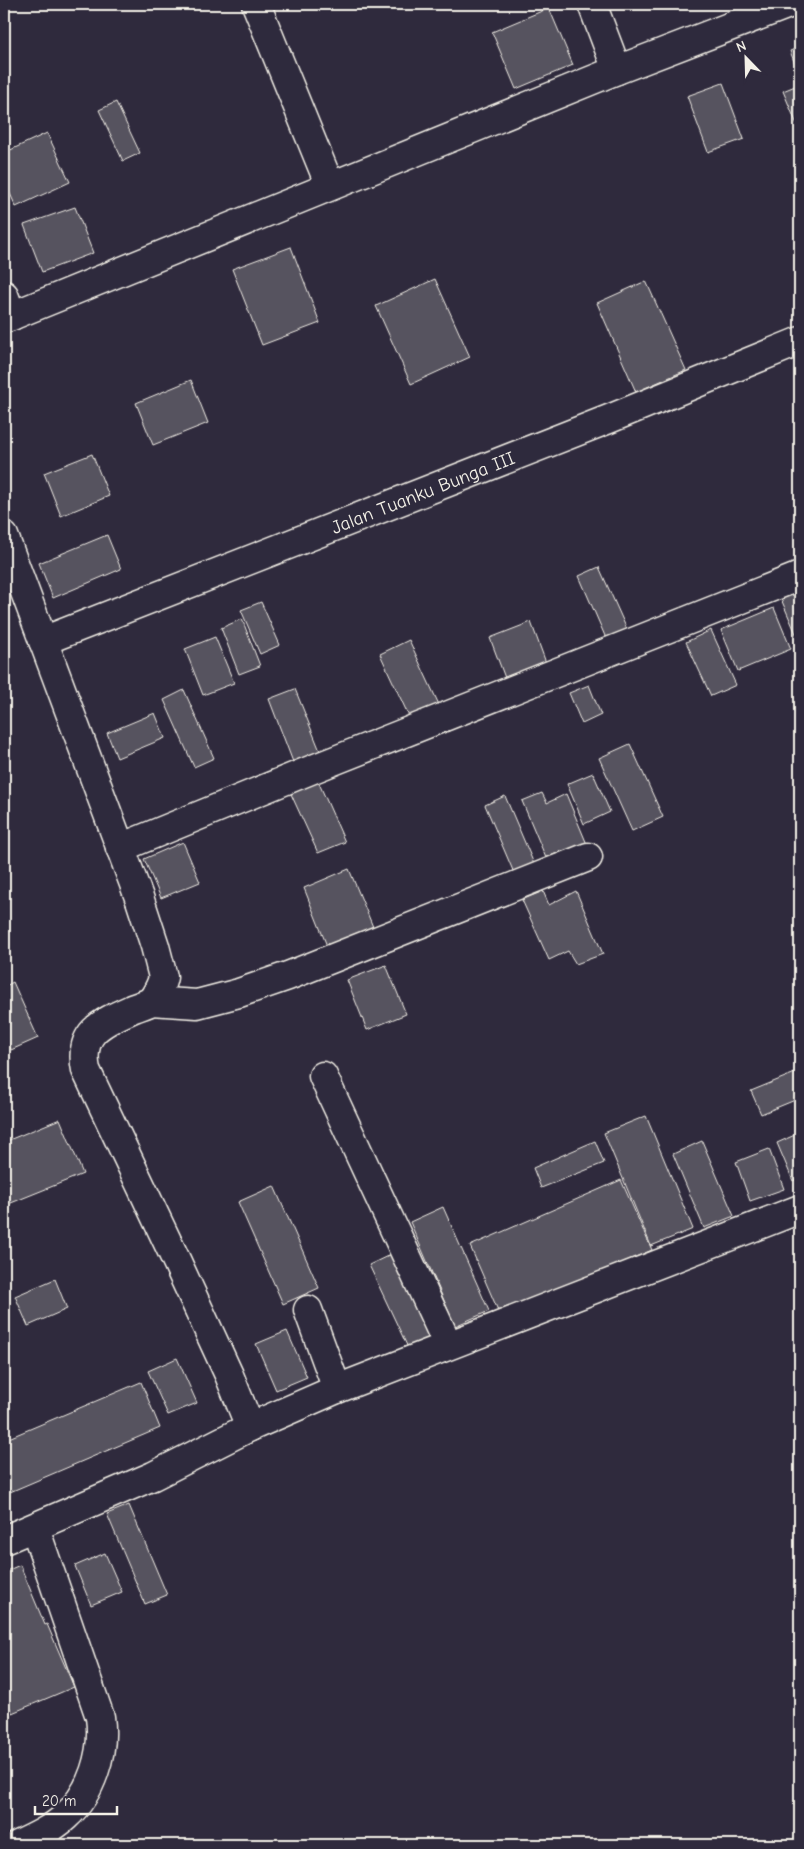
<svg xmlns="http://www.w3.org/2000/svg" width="804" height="1849" font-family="'Comic Neue',sans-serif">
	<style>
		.building { fill: #56525f; stroke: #f4f1e8 }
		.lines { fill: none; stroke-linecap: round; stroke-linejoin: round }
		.minor-casing { stroke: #f4f1e8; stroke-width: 31 }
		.minor { stroke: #2f2a3d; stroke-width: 28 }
		.labels { text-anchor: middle; stroke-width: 5; stroke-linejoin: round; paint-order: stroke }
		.street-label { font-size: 19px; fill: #f4f1e8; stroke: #2f2a3d }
	</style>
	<rect width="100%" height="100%" fill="#2f2a3d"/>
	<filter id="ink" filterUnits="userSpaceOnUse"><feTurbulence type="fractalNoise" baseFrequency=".02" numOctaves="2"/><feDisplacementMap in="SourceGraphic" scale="10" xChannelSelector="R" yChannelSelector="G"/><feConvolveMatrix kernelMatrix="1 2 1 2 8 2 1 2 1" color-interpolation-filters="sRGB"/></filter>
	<g filter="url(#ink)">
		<path class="building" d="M549 8 573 65 516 89 492 32Z
			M800 47V77L790 51Z
			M723 83 744 139 708 152 687 96Z
			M800 84V126L798 127 783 91Z
			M116 102 140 153 123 161 99 110Z
			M47 133 70 182 16 207 4 180V153Z
			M75 207 93 253 42 272 24 225Z
			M291 247 320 323 262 345 232 269Z
			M435 279 470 357 411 384 376 306Z
			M646 281 686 370 636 392 597 303Z
			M191 380 208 423 153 445 136 403Z
			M92 454 109 496 61 516 44 473Z
			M107 535 121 569 53 598 39 563Z
			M599 567 629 634 608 643 579 576Z
			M800 591V643L781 599Z
			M261 602 280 645 260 654 241 610Z
			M774 608 791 649 738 671 721 630Z
			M242 619 260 666 239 674 221 628Z
			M531 622 549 671 508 686 490 638Z
			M711 630 736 685 711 696 686 642Z
			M215 637 234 683 203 695 185 649Z
			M409 640 441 709 412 723 380 654Z
			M589 685 601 715 582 724 569 693Z
			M295 689 320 751 293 762 269 699Z
			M184 690 214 758 194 767 164 700Z
			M155 713 165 738 117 758 107 733Z
			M630 744 663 817 632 831 599 758Z
			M593 773 610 812 584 824 567 784Z
			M318 781 345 842 318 853 291 794Z
			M542 793 547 803 566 794 589 849 565 859 562 851 546 858 522 801Z
			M505 796 534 864 514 873 485 805Z
			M183 842 200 882 161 898 144 859Z
			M349 869 373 927 327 946 304 888Z
			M543 891 549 905 576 891 603 954 576 964 568 951 549 960 522 900Z
			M386 965 406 1014 367 1030 347 980Z
			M13 982 38 1038 11 1050 4 1033V987Z
			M795 1073 800 1086V1098L761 1114 751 1091Z
			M646 1116 693 1229 651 1246 604 1133Z
			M60 1119 83 1174 6 1205 4 1200V1142Z
			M797 1134 800 1142V1177L793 1181 777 1143Z
			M595 1141 604 1163 541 1188 533 1168Z
			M702 1141 734 1216 704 1228 673 1154Z
			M769 1149 784 1189 750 1201 736 1162Z
			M621 1180 652 1250 500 1315 470 1246Z
			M274 1186 319 1288 283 1304 238 1202Z
			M443 1207 489 1311 455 1326 410 1222Z
			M396 1252 437 1339 410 1352 369 1265Z
			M55 1279 67 1309 28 1326 15 1296Z
			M287 1331 307 1377 276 1390 256 1344Z
			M177 1358 197 1403 168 1415 148 1371Z
			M141 1382 160 1428 10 1492 4 1478V1440Z
			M129 1505 167 1595 145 1604 107 1514Z
			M105 1553 122 1592 91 1605 75 1566Z
			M20 1565 45 1625 47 1624 74 1687 12 1713 4 1693V1572Z"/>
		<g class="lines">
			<defs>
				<g id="minor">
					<path d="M256 4 330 186"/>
					<path d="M592 4 617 70"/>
					<path d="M4 295 12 316"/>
					<path d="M4 319 617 70 789 4"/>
					<path d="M4 536 140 900 155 946 163 977C162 983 156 996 151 1001 147 1004 139 1006 134 1008 103 1022 78 1031 86 1070L177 1262 229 1375 250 1427 153 1476 4 1540"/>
					<path id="s1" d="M43 641 609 419 800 341"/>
					<path d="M120 848 313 769 800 576"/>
					<path d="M151 1001 197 1004 239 993 288 976 588 857"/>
					<path d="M323 1076 448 1345"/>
					<path d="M308 1310 337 1389"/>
					<path d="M250 1427 337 1389 800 1209"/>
					<path d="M18 1845C35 1837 52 1829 65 1817 92 1793 105 1752 100 1717L35 1528"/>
				</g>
			</defs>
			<use href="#minor" class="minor-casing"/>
			<use href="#minor" class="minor"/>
		</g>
	</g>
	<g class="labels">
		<g class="street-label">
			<text dy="7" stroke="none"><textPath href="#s1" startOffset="408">Jalan Tuanku Bunga III</textPath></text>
		</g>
	</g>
	<rect width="804" height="1849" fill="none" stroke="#2f2a3d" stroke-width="20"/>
	<rect x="10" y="10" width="784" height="1829" fill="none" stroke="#f4f1e8" stroke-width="2" filter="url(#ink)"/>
	<g transform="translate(746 58) rotate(337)" stroke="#2f2a3d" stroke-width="4" paint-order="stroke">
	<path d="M0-4L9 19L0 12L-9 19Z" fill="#f4f1e8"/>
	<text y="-8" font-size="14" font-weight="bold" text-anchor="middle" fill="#f4f1e8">N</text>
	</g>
	<path d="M35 1806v8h82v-8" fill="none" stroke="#f4f1e8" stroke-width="2.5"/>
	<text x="42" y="1806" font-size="15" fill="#f4f1e8" stroke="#2f2a3d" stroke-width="4" paint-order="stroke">20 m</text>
</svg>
